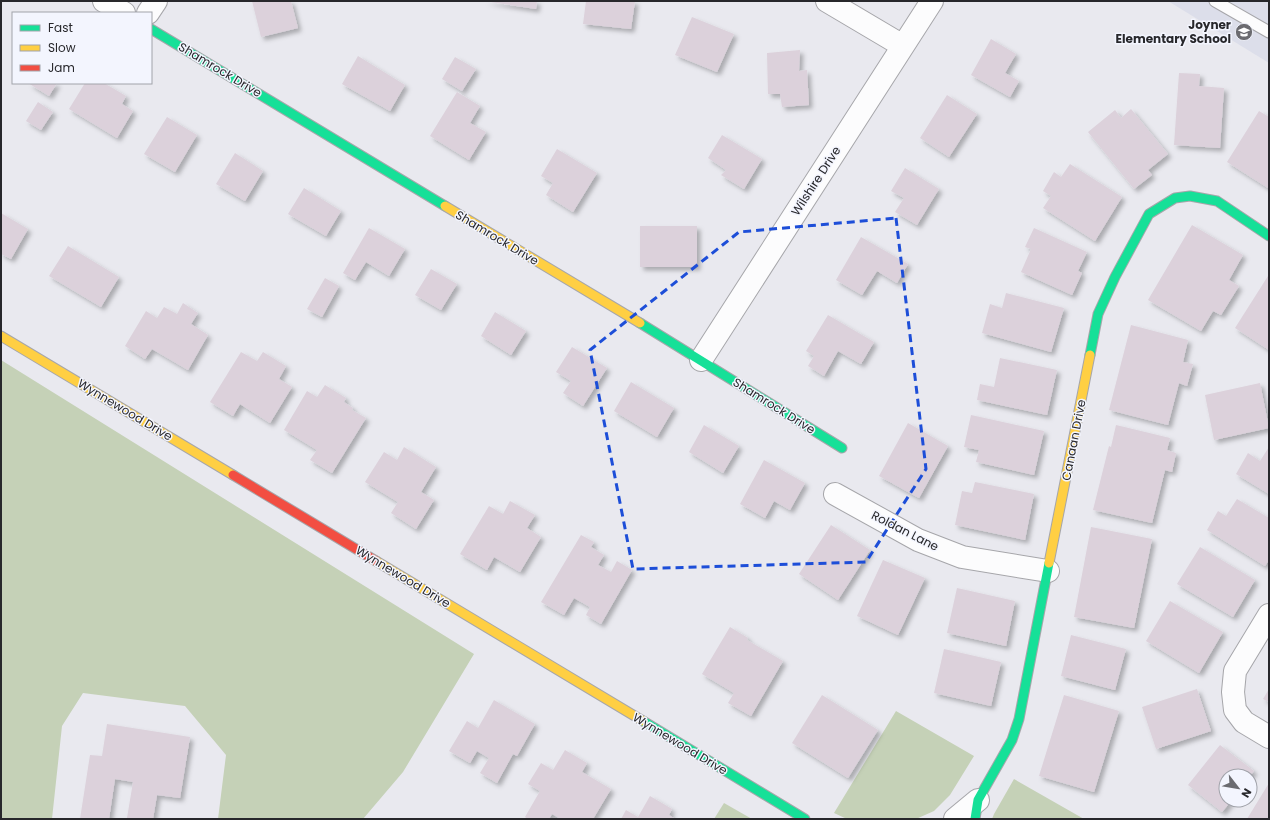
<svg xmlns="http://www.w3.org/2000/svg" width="1270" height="820" font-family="Poppins,sans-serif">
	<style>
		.built { fill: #dcdeea }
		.green { fill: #c5d1b7 }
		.building { fill: #dcd1db; filter: url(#shadow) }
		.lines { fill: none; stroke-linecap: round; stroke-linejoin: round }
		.lane-casing { stroke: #a6a6aa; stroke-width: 13 }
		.street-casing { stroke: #a6a6aa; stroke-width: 24 }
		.fast-casing { stroke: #a6a6aa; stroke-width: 11 }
		.slow-casing { stroke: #a6a6aa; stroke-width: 11 }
		.jam-casing { stroke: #a6a6aa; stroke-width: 11 }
		.lane { stroke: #fcfcfd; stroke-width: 11 }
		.street { stroke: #fcfcfd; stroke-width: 22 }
		.fast { stroke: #16e098; stroke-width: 9 }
		.slow { stroke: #ffcf43; stroke-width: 9 }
		.jam { stroke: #f24e42; stroke-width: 9 }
		.marked { fill: none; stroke: #1d4ed8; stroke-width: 3; stroke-dasharray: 8 5; stroke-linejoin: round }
		.labels { text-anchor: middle; stroke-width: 3; stroke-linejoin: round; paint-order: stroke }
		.poi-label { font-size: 12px; font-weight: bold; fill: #27272b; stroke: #f3f5fe; text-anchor: end }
		.street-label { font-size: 12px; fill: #27272b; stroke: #f3f5fe }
	</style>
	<defs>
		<filter id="shadow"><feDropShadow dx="3.5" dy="3.5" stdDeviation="2" flood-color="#0004"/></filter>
	</defs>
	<rect width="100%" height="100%" fill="#e9e9ef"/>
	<path class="built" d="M1168 1H1269V63Z"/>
	<path class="green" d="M1 360 474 654 403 772 363 819H218L226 755 185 706 83 693 62 726 52 819H1Z
		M896 711 974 756 950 795 934 811 916 819H847L834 813Z
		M1014 779 1084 819H992L994 814Z
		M724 803 752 819H714Z"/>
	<path class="building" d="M252 1H291L298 28 261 37Z
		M484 1H537L536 9Z
		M586 1H635L631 29 583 24Z
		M692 17 734 34 717 72 675 55Z
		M991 39 1016 54 1005 73 1019 81 1010 97 971 75Z
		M800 50 799 71 807 70 809 105 782 107 780 94H768L767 53Z
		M358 56 405 85 390 111 342 84Z
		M455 57 476 69 462 91 442 79Z
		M1179 73 1200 74 1199 86 1224 88 1220 148 1174 145Z
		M28 83H57L49 96Z
		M85 83H104L126 96 122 104 133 111 117 138 69 109Z
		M457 92 480 106 470 123 486 132 469 160 430 136Z
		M947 95 977 114 949 157 920 138Z
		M38 102 53 112 41 130 26 121Z
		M1131 109 1168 154 1148 170 1152 175 1134 189 1088 132 1115 110 1121 118Z
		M1259 111 1269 117V186L1268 188 1227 162Z
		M167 117 197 135 175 172 144 154Z
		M722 135 762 159 744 189 721 175 726 170 708 158Z
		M557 149 597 173 573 212 546 195 553 183 541 176Z
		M235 153 263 171 245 201 216 184Z
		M1070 164 1122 197 1095 241 1043 208 1051 196 1043 191 1054 172 1061 177Z
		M905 168 939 189 917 225 895 212 904 198 891 191Z
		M304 188 341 211 326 236 288 214Z
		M1 213 28 229 11 259 1 254Z
		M1192 225 1243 255 1229 280 1239 286 1221 315 1213 311 1201 331 1148 300Z
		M640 226H697V267H640Z
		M369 228 405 249 389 276 366 262 355 280 343 273Z
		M1034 228 1087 252 1078 271 1082 273 1072 295 1021 272 1031 249 1025 247Z
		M861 237 908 264 897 283 877 271 862 295 836 280Z
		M68 246 119 277 101 307 49 276Z
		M431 269 457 284 441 310 415 295Z
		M1268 276 1269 277V350L1235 328Z
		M325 278 339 286 322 317 307 309Z
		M1006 293 1064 308 1051 352 982 333 990 304 1002 308Z
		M183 303 198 313 191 324 208 335 188 370 152 349 145 359 125 346 146 311 157 318 164 307 177 314Z
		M495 312 526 331 511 355 481 336Z
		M828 315 874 342 861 364 838 351 824 376 808 366 814 356 806 351Z
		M1131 325 1188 340 1183 362 1193 364 1187 386 1179 383 1168 425 1109 410Z
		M572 347 607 368 583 406 563 393 571 381 556 372Z
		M241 352 257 361 263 352 286 366 279 379 292 387 270 423 240 404 233 416 210 402Z
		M1000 358 1057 370 1047 415 977 400 980 384 994 387Z
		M631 382 674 408 657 437 614 411Z
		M1260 383 1269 428 1214 440 1205 395Z
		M325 385 346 398 344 402 353 408 352 410 366 418 332 473 310 460 317 450 284 430 307 391 317 397Z
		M971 415 1044 431 1034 475 976 462 979 450 964 447Z
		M908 423 948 446 919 498 879 476Z
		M704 425 739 446 723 473 689 452Z
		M1116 425 1170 438 1167 450 1176 453 1172 472 1165 470 1152 523 1093 510 1109 446 1111 447Z
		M404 447 436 467 421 492 434 500 416 529 391 513 398 502 365 482 384 452 397 460Z
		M1269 447V494L1236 474 1248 453 1260 461Z
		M764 460 805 483 790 510 774 501 765 518 740 504Z
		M975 482 1034 494 1025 540 955 525 962 491 972 493Z
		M1237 499 1269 518V560L1265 566 1207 530 1218 511 1226 516Z
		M510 501 535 515 527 528 541 537 520 572 494 557 487 570 460 554 489 506 503 514Z
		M831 525 870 550 838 600 799 574Z
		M1091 527 1152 539 1134 628 1074 617Z
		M581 535 594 542 591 547 604 555 598 565 611 572 617 561 632 570 601 624 586 615 590 607 574 598 564 615 541 602Z
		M1200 547 1255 580 1233 617 1177 584Z
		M883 560 925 578 898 635 857 616Z
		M957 588 1015 601 1006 646 947 633Z
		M1170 601 1223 632 1199 673 1146 641Z
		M730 627 748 638 747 640 783 661 751 716 728 703 734 693 702 674Z
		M1071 635 1126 649 1115 690 1061 676Z
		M944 649 1001 662 991 706 934 693Z
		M1197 689 1211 731 1156 749 1142 707Z
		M1269 689V702L1263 699Z
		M822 695 878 730 848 778 792 743Z
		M1064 695 1119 711 1094 792 1039 776Z
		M494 700 535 724 517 756 513 754 497 783 480 773 489 758 477 751 470 763 449 751 467 721 478 728Z
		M107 724 190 737 180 798 157 795 153 819 127 818 133 782 115 779 109 819H80L90 755 102 756Z
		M1220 745 1254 771 1250 776H1226V800H1232L1222 812 1188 785Z
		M565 750 587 763 582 772 611 789 593 819H561L552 814 549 819H528L525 817 540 791 528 784 541 763 553 770Z
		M1269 783V819H1247Z
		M650 796 672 809 669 815 675 819H621L626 810 638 817Z"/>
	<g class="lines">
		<defs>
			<path id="lane" d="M1215 1 1269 32"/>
			<path id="street" d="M104 1 124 13
				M827 1 903 46
				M148 13 156 1
				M701 360 932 1
				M835 494 918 540 962 557 1048 571
				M1269 615 1235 671 1233 692 1235 710 1244 722 1269 737
				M955 819 978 800"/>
			<path id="fast" d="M151 29 445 206
				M640 323 842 448
				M1090 355 1098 314 1115 277 1149 214 1175 198 1190 196 1217 201 1269 236
				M643 721 805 819
				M975 819 978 800 1012 740 1019 719 1049 563"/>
			<path id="slow" d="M445 206 640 323
				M1 336 233 475
				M376 561 643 721
				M1049 563 1090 355"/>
			<path id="jam" d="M233 475 376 561"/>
		</defs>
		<use href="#lane" class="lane-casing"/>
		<use href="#street" class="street-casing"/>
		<use href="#fast" class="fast-casing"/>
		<use href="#slow" class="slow-casing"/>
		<use href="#jam" class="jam-casing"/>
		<use href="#lane" class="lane"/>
		<use href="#street" class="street"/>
		<use href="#fast" class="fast"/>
		<use href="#slow" class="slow"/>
		<use href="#jam" class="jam"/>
	</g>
	<path class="marked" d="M896 218 926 469 866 562 633 569 590 350 739 232Z"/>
	<defs>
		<symbol id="school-disc" viewBox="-11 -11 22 22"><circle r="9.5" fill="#6b6b70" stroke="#f3f5fe"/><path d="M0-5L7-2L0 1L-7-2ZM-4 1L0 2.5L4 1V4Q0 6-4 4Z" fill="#fff"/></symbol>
	</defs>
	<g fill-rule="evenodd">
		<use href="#school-disc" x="1234" y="22" width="20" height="20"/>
	</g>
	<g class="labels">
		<g class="poi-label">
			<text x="1231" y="29">Joyner<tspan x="1231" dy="14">Elementary School</tspan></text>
		</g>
		<g class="street-label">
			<text transform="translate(220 70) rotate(31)" y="4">Shamrock Drive</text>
			<text transform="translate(816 181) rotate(-57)" y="4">Wilshire Drive</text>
			<text transform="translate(497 238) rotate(31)" y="4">Shamrock Drive</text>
			<text transform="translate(774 406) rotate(32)" y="4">Shamrock Drive</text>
			<text transform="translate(125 410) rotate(31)" y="4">Wynnewood Drive</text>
			<text transform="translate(1074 440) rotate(-79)" y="4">Canaan Drive</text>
			<text transform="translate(905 531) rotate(27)" y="4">Roldan Lane</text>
			<text transform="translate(403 577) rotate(31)" y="4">Wynnewood Drive</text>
			<text transform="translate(680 744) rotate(31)" y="4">Wynnewood Drive</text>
		</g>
	</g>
	<rect width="1270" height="820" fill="none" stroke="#27272b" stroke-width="4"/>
	<rect x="12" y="12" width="140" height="72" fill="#f3f5fe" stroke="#a1a3aa"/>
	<rect x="20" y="25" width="20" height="6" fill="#16e098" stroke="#a1a3aa"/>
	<text x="48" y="32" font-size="12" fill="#27272b">Fast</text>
	<rect x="20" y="45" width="20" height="6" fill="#ffcf43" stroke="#a1a3aa"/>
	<text x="48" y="52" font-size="12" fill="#27272b">Slow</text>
	<rect x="20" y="65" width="20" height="6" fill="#f24e42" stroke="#a1a3aa"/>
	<text x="48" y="72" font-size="12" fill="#27272b">Jam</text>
	<g transform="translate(1238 788) rotate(121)"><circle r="19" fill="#f3f5fe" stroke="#a1a3aa"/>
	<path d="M0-3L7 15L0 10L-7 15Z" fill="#6b6b70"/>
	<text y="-6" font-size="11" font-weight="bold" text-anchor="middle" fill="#27272b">N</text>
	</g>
</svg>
